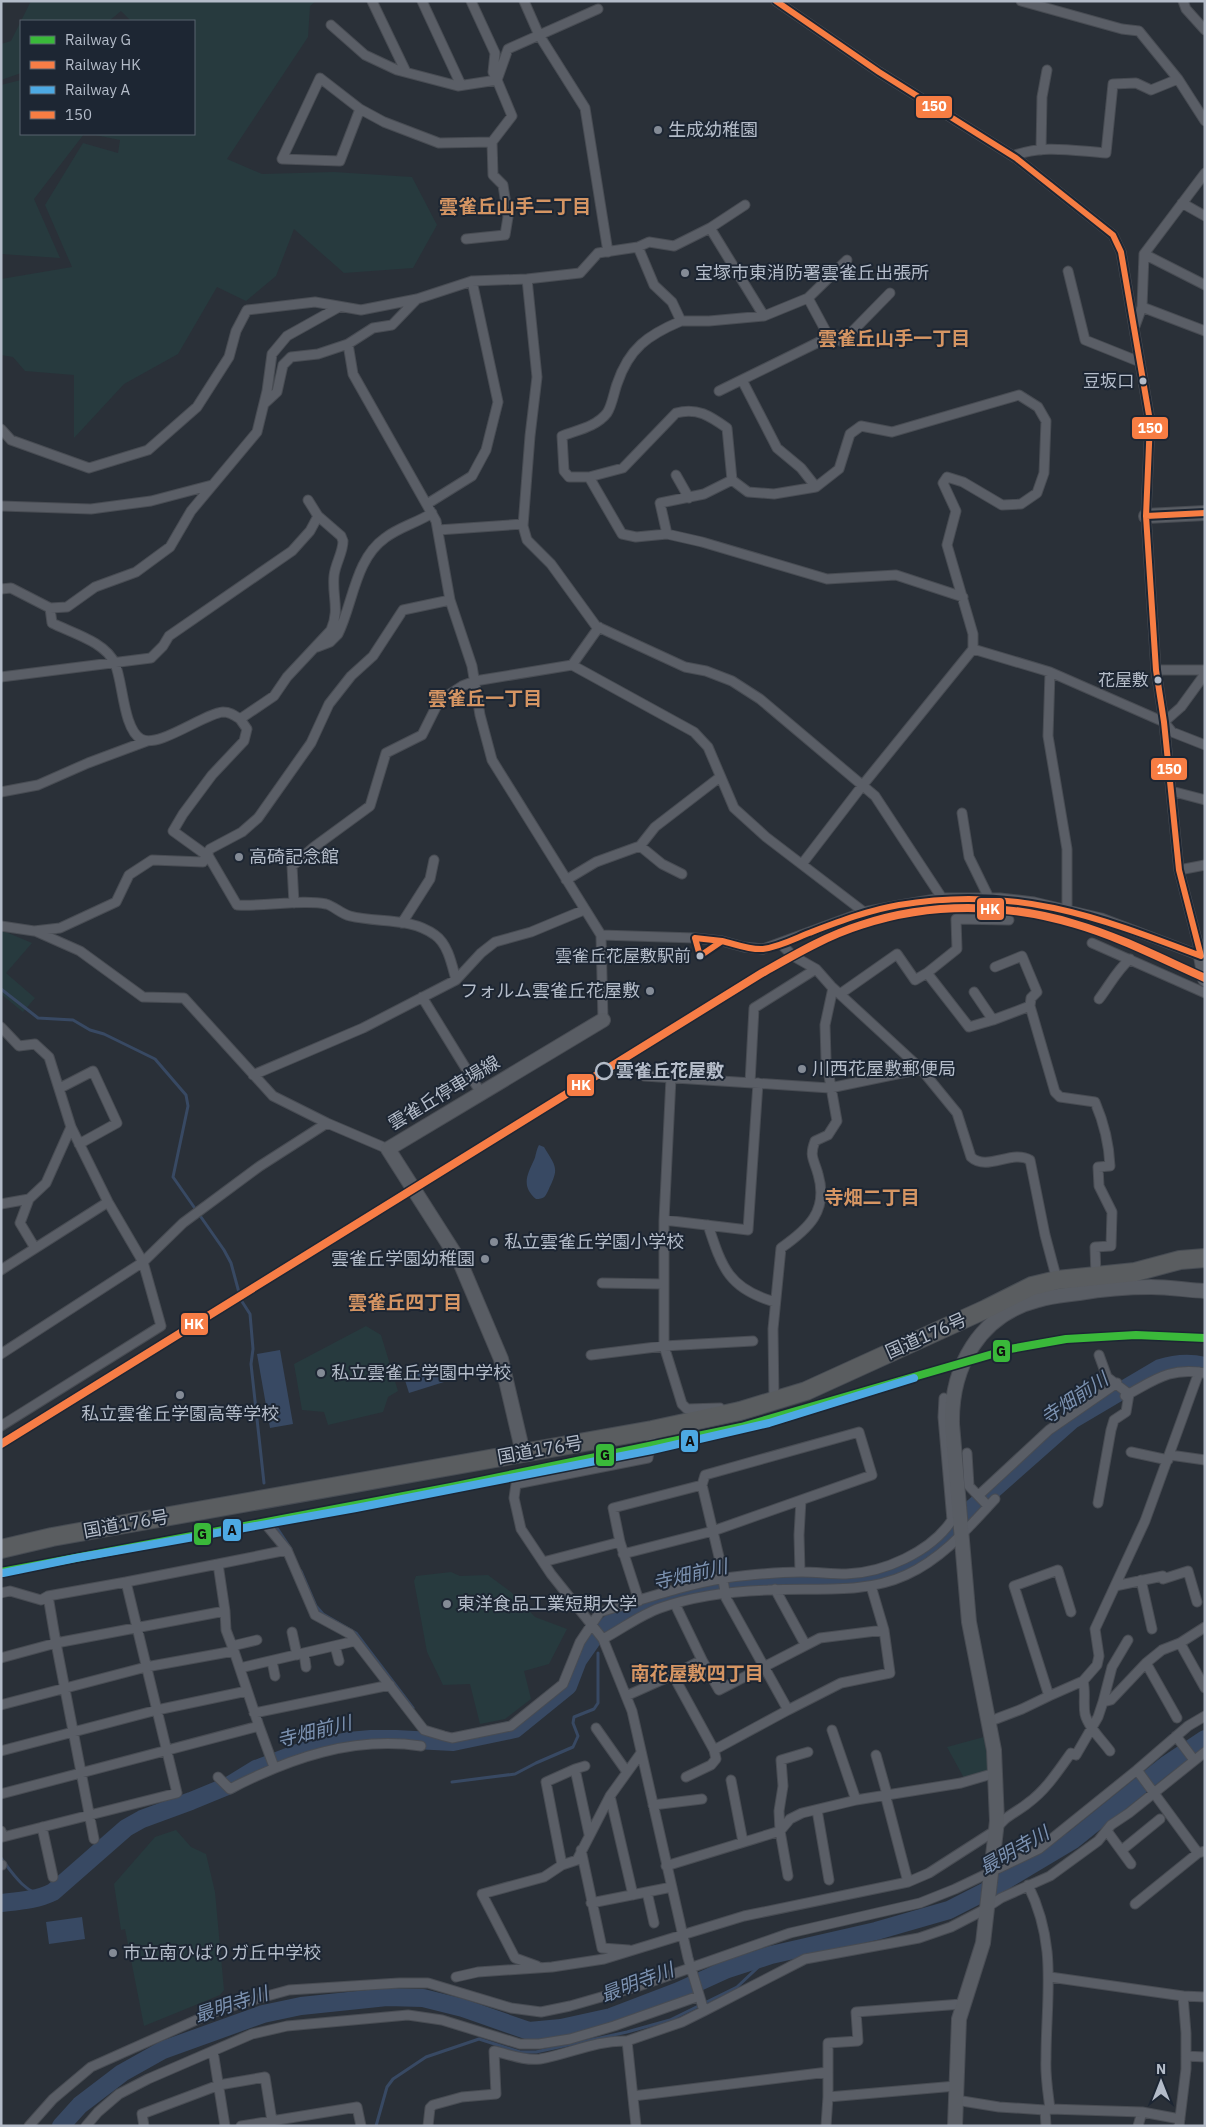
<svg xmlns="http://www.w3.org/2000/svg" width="1206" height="2127" font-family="'IBM Plex Sans','Noto Sans JP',sans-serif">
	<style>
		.green { fill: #273a3e }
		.water { fill: #384963 }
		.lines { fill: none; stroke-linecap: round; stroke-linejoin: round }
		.stream { stroke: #384963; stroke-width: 3 }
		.river { stroke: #384963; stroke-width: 18 }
		.street-casing { stroke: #484c53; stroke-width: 11 }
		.secondary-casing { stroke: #484c53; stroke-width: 16 }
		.highway-casing { stroke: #474c53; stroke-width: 20 }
		.street { stroke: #5a5e66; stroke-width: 9 }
		.secondary { stroke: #595d64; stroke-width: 14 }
		.highway { stroke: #5a5d60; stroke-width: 18 }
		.bus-1-casing { stroke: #1d2633; stroke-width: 10 }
		.bus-1 { stroke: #f77d43; stroke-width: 6 }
		.rail-1-casing { stroke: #1d2633; stroke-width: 11 }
		.rail-2-casing { stroke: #1d2633; stroke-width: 11 }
		.rail-3-casing { stroke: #1d2633; stroke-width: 11 }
		.rail-1 { stroke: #3ab93a; stroke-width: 8 }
		.rail-2 { stroke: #f77d46; stroke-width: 8 }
		.rail-3 { stroke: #4da9e3; stroke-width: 8 }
		.poi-dot { fill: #848b96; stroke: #1d2633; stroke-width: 2 }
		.bus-dot { fill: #b4bcc9; stroke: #1d2633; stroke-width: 2 }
		.stop-dot { fill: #1d2633; stroke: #b4bcc9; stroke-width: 2.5 }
		.labels { text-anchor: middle; stroke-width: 4; stroke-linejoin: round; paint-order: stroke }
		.bus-label { font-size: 17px; fill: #b4bcc9; stroke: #1d2633; text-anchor: end }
		.poi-label { font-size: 18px; fill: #b4bcc9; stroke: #1d2633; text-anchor: start }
		.stop-label { font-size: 18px; font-weight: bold; fill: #b4bcc9; stroke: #1d2633; text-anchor: start }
		.street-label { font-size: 18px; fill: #b4bcc9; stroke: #1d2633 }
		.neighbourhood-label { font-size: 19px; font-weight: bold; fill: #d59563; stroke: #1d2633 }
		.water-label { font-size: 19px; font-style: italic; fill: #7c92b1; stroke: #1d2633 }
		.line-badge { stroke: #1d2633; stroke-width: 2 }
		.badge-label { font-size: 14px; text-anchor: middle; font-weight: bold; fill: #fff }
		.pale-badge-label { font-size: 14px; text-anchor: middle; font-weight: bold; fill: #111 }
	</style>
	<rect width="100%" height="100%" fill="#2a3038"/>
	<path class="green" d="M31 1H316L310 6 308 37 227 159 262 174 334 172 412 177 437 225 413 268 344 273 294 229 276 276 246 301 217 287 178 354 124 384 74 438V375L25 371 13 357 1 355V279L72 267 45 205 83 143 118 153 120 140 90 134H194V21H128L130 20 121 11 109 21H21V73L1 80V44L11 41Z
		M21 80V134H84L34 199 60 258 1 254V85Z
		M1 930 32 943 6 973 35 998 23 1012 1 994Z
		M366 1326 381 1335 398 1391 388 1397 383 1412 328 1425 324 1412 302 1410 294 1364Z
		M451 1572 460 1576 488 1575 511 1592 535 1617 567 1629 549 1664 524 1671 531 1699 505 1719 480 1724 470 1684 443 1685 427 1652 414 1581 416 1576Z
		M984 1737 989 1770 964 1778 947 1747Z
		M176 1830 191 1847 206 1854 215 1892 224 1990 220 1995 144 2026 125 1929 121 1930 114 1884 155 1837Z"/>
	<path class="water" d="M539 1145 544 1147C557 1168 559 1168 548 1191 545 1197 544 1199 536 1199 521 1186 527 1175 534 1160 536 1156 536 1150 539 1145Z
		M280 1350 293 1424 270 1428 257 1354Z
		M439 1366 444 1382 409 1393 404 1377Z
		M82 1917 85 1939 49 1944 46 1922Z"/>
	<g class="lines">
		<path class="stream" d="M1 989 38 1018 73 1020 90 1030 104 1034 155 1059 186 1095 188 1106 173 1177 224 1250 231 1263 241 1300 250 1314 253 1349 251 1364 264 1483
			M275 1525 291 1549
			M301 1571 316 1606 323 1614 356 1633 413 1708
			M435 1737 442 1742
			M452 1782 515 1774 536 1763 573 1747 578 1736 573 1723 574 1717 594 1709 598 1703V1653
			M1 1858C12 1873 26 1895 46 1895
			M376 2126 387 2087 393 2079 426 2057 479 2039 520 2052H536L627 2032 670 2020 737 1987 771 1955"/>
		<path class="river" d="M1 1903C19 1901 37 1900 53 1892L126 1828 142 1819 191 1801 230 1785 256 1769 303 1751 348 1741 371 1739H396L453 1742 515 1729 568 1686 578 1660 594 1637 613 1621 653 1603 730 1585 870 1579 886 1576 908 1567 936 1545 968 1512 1072 1420 1160 1368C1176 1363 1189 1362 1205 1366
			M61 2126 80 2105 122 2073 163 2050 263 2014 301 2006 387 1997 423 1998 463 2008 529 2031 561 2028 611 2017 679 1991 725 1970 771 1955 876 1931 949 1910 996 1886 1073 1840 1166 1765 1205 1739"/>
		<defs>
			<path id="street" d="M372 1 406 72
				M422 1 461 85
				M524 1 539 35 585 108 608 252
				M776 1 879 72 1016 158 1113 235 1121 252 1150 421 1146 516 1156 670 1164 722 1179 870 1201 956
				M1021 1 1122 29 1139 31 1178 79 1205 121
				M1183 1 1186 9 1205 30
				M331 25 365 55 397 70 458 86 497 80 493 72 495 53 471 1
				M360 109 340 161 282 159 320 78 360 109 384 122 439 143 492 142
				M1041 150 1042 97 1047 70
				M1013 156C1042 144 1075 151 1106 153L1113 84 1136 83 1151 90 1178 79
				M1182 203 1205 216
				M710 228 745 205
				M466 239 505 235 508 217 503 185 493 175 492 142 512 116 497 80 508 49 598 9
				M638 247 649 242 674 246 710 228 764 316
				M1144 254 1205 285
				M1068 271 1085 340 1140 362
				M527 279 537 377 530 436 523 526 527 540 551 564 596 626 685 667 706 671 732 681 760 699 875 796 942 898
				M808 298 829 337
				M1142 307 1144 254 1205 173
				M1135 326 1142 307 1205 331
				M348 344 353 374 436 521 450 600 472 666 480 715 492 760 601 935 603 1020
				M742 380 777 448 801 468 816 487
				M719 391 829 337 836 335 842 342 890 293
				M264 404 277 392 283 365 291 357 318 354 348 344 373 328 392 325 416 300
				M1 429 11 440 89 468 148 450 197 407 229 357 236 331 247 310 315 302 361 310 417 299 472 281 527 279 580 273 598 253 638 247 654 285 672 302 681 321H709L764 316 808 298 847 260
				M676 475 689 498
				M589 477 623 468 676 413C697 407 710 416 727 428L732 480
				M427 504 472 476 486 450 498 402 472 281
				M1 506 91 509 151 501 212 485
				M438 530 523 524
				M667 534 636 537 622 534 589 477H569L564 471 562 436C577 430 596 427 607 413 612 406 614 392 617 384 629 348 648 335 681 321
				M1 589 11 588 50 608 52 623C72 633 106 642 115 664 123 681 123 729 141 739 158 749 205 713 223 712 230 712 234 715 240 719L274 696 287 677 331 630C340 609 332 597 334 576 335 564 343 553 343 541L341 536 318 516
				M50 608 67 607 95 587 136 572 170 547 191 511 257 432 267 391 272 354 287 336 339 307
				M317 647 330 642 338 634C353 604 355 559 385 538 399 527 419 522 432 513
				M973 649 1050 672
				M572 665 694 732 708 747 734 808 766 837 864 912
				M1156 670H1205
				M1 677 151 658 163 646 169 636 292 551 310 531 318 516 308 500
				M240 719 247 729 244 741 212 775 183 814 173 831 209 857 237 905C264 907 301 899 326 904 334 906 341 914 350 916 378 923 411 917 435 935 448 944 452 965 456 980
				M1164 722 1181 707 1205 674
				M1171 791 1205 800
				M1 792 38 785 88 763 147 741
				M962 813 969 857 989 898
				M640 846 662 864 682 874
				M802 864 862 786 973 649V634L947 545 956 511 943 483 947 477 963 482 1002 505 1021 504 1037 493 1044 473 1046 421 1038 407 1019 395 892 432 861 426 850 434 839 469 816 487 774 494 748 492 732 480 704 494 660 503 667 534 702 542 827 579 896 575 963 597
				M1179 870 1205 865
				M566 880 596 862 640 846 655 827 720 777
				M294 903 292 866 314 847 370 806 386 753 422 735 439 701 462 686 475 681 572 665 599 627
				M1067 908V849L1048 736 1050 672 1164 722 1172 732 1205 745
				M402 923 430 879 434 860
				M1 926 34 931 60 928 116 902 129 875 152 860 203 862 210 849 242 832 258 818 311 743 329 704 351 676 373 656 403 610 450 600
				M35 931 80 951 143 997 184 998 273 1096 327 1123 388 1149
				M601 935 695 938 722 941 744 947 763 949 864 912 900 905 942 898H1000L1034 902 1101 918 1201 956
				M1092 943 1205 993
				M781 944 793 956 816 969 831 986 921 1069 957 1113 971 1157C987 1172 1012 1149 1030 1160L1045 1235 1057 1280
				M995 967 1022 956 1037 992 1031 998 1030 1006 1055 1092 1060 1097 1095 1102C1104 1123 1109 1143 1110 1166L1098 1167 1099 1186 1112 1212 1111 1246 1095 1247 1096 1276
				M927 973 957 949 956 919 1009 920
				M974 992 993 1020 1030 1006
				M840 994 897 954 915 980 927 973 969 1027 993 1020
				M422 997 481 1093
				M1099 999C1109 986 1117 970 1130 959
				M1 1027 19 1046 35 1044 49 1057 71 1127 108 1202 143 1262 161 1326 1 1426
				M253 1075 363 1028 456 980 481 953 495 942 531 932 584 910
				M644 1076 830 1088 921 1069
				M671 1078 664 1220 748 1230 758 1083
				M750 1083 754 1008 816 969
				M60 1088 93 1071 117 1123 79 1144
				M29 1199 20 1223 35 1248
				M1 1204 29 1199 46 1183 71 1127
				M664 1220V1346L682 1404 687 1409 720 1408
				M708 1225C722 1268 729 1289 775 1302
				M1 1270 108 1202
				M602 1283 663 1284
				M1 1354 143 1262 183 1223 260 1166 327 1123
				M591 1355 664 1346 753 1341
				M1125 1396C1155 1380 1169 1367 1205 1373
				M774 1401 773 1329 781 1248C808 1229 829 1211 818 1174 814 1159 809 1157 815 1141L828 1135 837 1121 826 1059 825 1025 833 988
				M652 1430 648 1458 516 1484 514 1498 521 1529 551 1574 603 1639 632 1711 688 1958 704 2011 805 1959 919 1938 951 1927 980 1912 1001 1898 1050 1876 1098 1841 1111 1825 1129 1813 1205 1752
				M1131 1452 1168 1460
				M967 1453 969 1486 988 1506
				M1170 1455 1205 1460
				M979 1495 1049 1430 1117 1383
				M1098 1503 1111 1430 1114 1420 1126 1412 1129 1394 1107 1377 1099 1355
				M268 1527 287 1550 315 1615 350 1634 424 1730 444 1736 452 1738 511 1726 563 1684 580 1642 600 1612C641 1600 683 1585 725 1578 749 1575 776 1572 801 1572 816 1572 831 1574 846 1574 883 1573 931 1552 952 1520L943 1417 944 1398
				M623 1554 713 1531 872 1475 859 1432 705 1475 702 1485
				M543 1562 620 1542
				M800 1572 799 1535 801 1500
				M1141 1580 1152 1629
				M126 1582 218 1564
				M871 1586 884 1630
				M1115 1586 1163 1576V1579L1188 1571 1197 1602
				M775 1589 805 1644
				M1 1593 10 1591 41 1600 48 1596 126 1582 177 1793 3 1837 1 1831
				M675 1604 702 1660
				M225 1611 226 1630 234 1651
				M292 1632 297 1655
				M603 1639C622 1629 640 1615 660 1608 693 1596 733 1591 768 1590 815 1587 862 1595 906 1575 943 1558 968 1528 995 1499
				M1180 1643 1205 1688
				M232 1646 257 1640
				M335 1646 339 1661
				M304 1653 306 1667
				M1 1658 56 1643 48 1596
				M272 1661 275 1676
				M1146 1663 1177 1718
				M240 1668 355 1641
				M673 1675 702 1660 719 1690 820 1638 884 1630 890 1673 841 1683 788 1710
				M1083 1681C1086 1692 1083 1703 1085 1714 1088 1727 1102 1740 1110 1751
				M626 1696 673 1675 714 1750 788 1710 726 1598 720 1561 702 1485 613 1508 620 1542 639 1601
				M1049 1696 1083 1681 1097 1665 1099 1656 1095 1629 1145 1521 1199 1372
				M1103 1702 1112 1667 1128 1640
				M1 1705 146 1667 234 1651 259 1726 1 1794
				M254 1713 390 1685
				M988 1722 1022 1709 1049 1696 1014 1586 1058 1570 1071 1612
				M259 1726 274 1767
				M596 1728 627 1772
				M832 1730 856 1800 961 1783 995 1773
				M1176 1736 1194 1760
				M1 1751 157 1710 247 1691
				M876 1755 887 1794
				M575 1769 585 1766
				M1137 1770 1198 1853
				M218 1777 230 1789C290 1758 353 1736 421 1746
				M686 1777 711 1765 716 1759 714 1750
				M731 1780 743 1842
				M885 1794 908 1882
				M610 1796 633 1895
				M653 1805 702 1799
				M817 1810 829 1880
				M42 1827 53 1877
				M1107 1831 1131 1864
				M94 1839 56 1643 225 1611 218 1564 287 1550
				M581 1850 602 1948 629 1950
				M1122 1850 1160 1819
				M1 1865H2
				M562 1865 546 1782 575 1769 589 1834
				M666 1866 780 1831 790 1819 802 1813 856 1800
				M788 1876 780 1831 779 1811 783 1786 781 1760 808 1752
				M1028 1885C1058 1946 1046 1995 1046 2059 1045 2075 1048 2092 1050 2109L1045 2110 1046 2126
				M647 1892 654 1923
				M591 1903 672 1887
				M1135 1904 1198 1853 1205 1851
				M537 1966 515 1958 482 1894 544 1877 562 1865 577 1860 610 1796 641 1753
				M456 1977 478 1972 552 1967 604 1959 744 1916 908 1882 929 1873 996 1830C1004 1816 1016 1813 1028 1803 1046 1790 1058 1771 1071 1753L1076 1755 1098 1717 1103 1702 1111 1700 1146 1663 1162 1650 1180 1643 1205 1627
				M1050 1977 1183 1996 1186 2033V2069L1179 2126
				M1183 1996 1205 1997
				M213 2051 225 2126
				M1186 2056 1205 2057
				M633 2096 828 2072
				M828 2097 956 2086
				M956 2100 999 2107 1045 2110
				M1050 2109 1142 2112 1180 2119
				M29 2126 53 2099 91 2067 212 2013 238 2004 289 1990 399 1983H428L511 2008 541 2012 570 2006 636 1987 790 1933 920 1903 955 1889 1039 1849 1137 1770 1188 1726 1205 1716
				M86 2126 98 2112 119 2094 148 2079 252 2034 287 2026 408 2015 442 2020 520 2044H539L570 2039 614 2026 699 1996
				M144 2126 142 2114 219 2085 265 2077 272 2121
				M241 2126 357 2107 361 2126
				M428 2126 430 2108 433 2105 462 2097 496 2094 494 2051C508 2054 524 2061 540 2059 569 2054 596 2040 627 2041
				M636 2126 627 2041 682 2022 704 2011
				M826 2126 828 2097V2043L858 2041 856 2012 962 2004
				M1138 2126 1142 2112"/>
			<path id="secondary" d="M1146 516 1205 513
				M1201 956 1205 979
				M523 1453 501 1359 460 1262 388 1149 603 1020
				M955 2126 959 2019 983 1943 997 1821 994 1750 969 1622 952 1424C951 1367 979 1315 1038 1300 1051 1296 1065 1295 1079 1293 1103 1289 1127 1287 1151 1287 1169 1287 1187 1290 1205 1291"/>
			<path id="highway" d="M1 1549 52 1537 652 1430 740 1411 806 1391 986 1309 1032 1286 1057 1280 1135 1272 1180 1260 1205 1258"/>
		</defs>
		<use href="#street" class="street-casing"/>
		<use href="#secondary" class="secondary-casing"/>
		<use href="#highway" class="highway-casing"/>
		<use href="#street" class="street"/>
		<use href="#secondary" class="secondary"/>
		<use href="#highway" class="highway"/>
		<defs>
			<path id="bus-1" d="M776 1 879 72 1016 158 1113 235 1121 252 1150 421 1146 516 1156 670 1164 722 1179 870 1201 956
				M1146 516 1205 513
				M695 938 722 941 700 956Z
				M722 941C735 944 749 950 763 949 779 947 794 939 809 933 838 922 869 910 899 905 1014 885 1096 916 1201 956"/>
		</defs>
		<use href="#bus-1" class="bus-1-casing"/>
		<use href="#bus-1" class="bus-1"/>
		<defs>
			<path id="rail-1" d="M1 1572 451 1487 741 1427 1010 1349 1066 1339 1136 1335 1205 1338"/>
			<path id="rail-2" d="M1 1444 762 973C794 955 826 936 861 925 930 902 1006 903 1075 924 1120 937 1162 959 1205 978"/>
			<path id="rail-3" d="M3 1573 76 1558 356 1508 652 1450 769 1423 914 1378"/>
		</defs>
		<use href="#rail-1" class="rail-1-casing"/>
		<use href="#rail-2" class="rail-2-casing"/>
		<use href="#rail-3" class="rail-3-casing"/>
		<use href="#rail-1" class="rail-1"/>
		<use href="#rail-2" class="rail-2"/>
		<use href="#rail-3" class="rail-3"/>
	</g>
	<g class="poi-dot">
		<circle cx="658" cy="130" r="5"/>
		<circle cx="685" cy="273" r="5"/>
		<circle cx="239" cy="857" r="5"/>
		<circle cx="650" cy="991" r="5"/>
		<circle cx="802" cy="1069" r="5"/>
		<circle cx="494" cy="1242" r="5"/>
		<circle cx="485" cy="1259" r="5"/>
		<circle cx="321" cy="1373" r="5"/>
		<circle cx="180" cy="1395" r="5"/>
		<circle cx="447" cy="1604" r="5"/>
		<circle cx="113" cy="1953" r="5"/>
	</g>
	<g class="bus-dot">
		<circle cx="1143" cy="381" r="4.5"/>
		<circle cx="1158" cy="680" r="4.5"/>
		<circle cx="700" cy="956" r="4.5"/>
	</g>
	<circle class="stop-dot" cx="604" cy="1071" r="8"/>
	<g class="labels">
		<g class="bus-label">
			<text x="1134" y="387">豆坂口</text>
			<text x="1149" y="686">花屋敷</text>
			<text x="691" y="962">雲雀丘花屋敷駅前</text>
		</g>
		<g class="poi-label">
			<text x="668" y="136">生成幼稚園</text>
			<text x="695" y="279">宝塚市東消防署雲雀丘出張所</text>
			<text x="249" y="863">高碕記念館</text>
			<text x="640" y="997" text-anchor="end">フォルム雲雀丘花屋敷</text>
			<text x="812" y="1075">川西花屋敷郵便局</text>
			<text x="504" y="1248">私立雲雀丘学園小学校</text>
			<text x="475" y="1265" text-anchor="end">雲雀丘学園幼稚園</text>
			<text x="331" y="1379">私立雲雀丘学園中学校</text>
			<text x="180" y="1420" text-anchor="middle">私立雲雀丘学園高等学校</text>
			<text x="457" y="1610">東洋食品工業短期大学</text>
			<text x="123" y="1959">市立南ひばりガ丘中学校</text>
		</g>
		<g class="stop-label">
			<text x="616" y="1077">雲雀丘花屋敷</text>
		</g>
		<g class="street-label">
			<text transform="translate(444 1093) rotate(-31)" y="6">雲雀丘停車場線</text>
			<text transform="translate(926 1336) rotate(-24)" y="6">国道176号</text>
			<text transform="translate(540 1450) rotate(-10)" y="6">国道176号</text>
			<text transform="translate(126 1524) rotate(-10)" y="6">国道176号</text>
		</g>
		<g class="neighbourhood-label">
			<text x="515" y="213">雲雀丘山手二丁目</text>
			<text x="894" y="345">雲雀丘山手一丁目</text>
			<text x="485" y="705">雲雀丘一丁目</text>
			<text x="872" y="1204">寺畑二丁目</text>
			<text x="405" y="1309">雲雀丘四丁目</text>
			<text x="697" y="1680">南花屋敷四丁目</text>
		</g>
		<g class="water-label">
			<text transform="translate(1074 1398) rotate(-34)" y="7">寺畑前川</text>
			<text transform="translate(690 1574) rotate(-13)" y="7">寺畑前川</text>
			<text transform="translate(314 1731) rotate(-14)" y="7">寺畑前川</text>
			<text transform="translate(1014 1850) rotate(-30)" y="7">最明寺川</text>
			<text transform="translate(637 1982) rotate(-21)" y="7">最明寺川</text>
			<text transform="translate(231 2004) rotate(-18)" y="7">最明寺川</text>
		</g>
	</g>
	<g class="line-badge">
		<rect x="915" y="95" width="38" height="24" rx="5" fill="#f77d43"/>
		<rect x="1131" y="416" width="38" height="24" rx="5" fill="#f77d43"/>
		<rect x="1150" y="757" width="38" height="24" rx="5" fill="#f77d43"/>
		<rect x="976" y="897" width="29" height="24" rx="5" fill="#f77d46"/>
		<rect x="566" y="1073" width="29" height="24" rx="5" fill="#f77d46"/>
		<rect x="180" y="1312" width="29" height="24" rx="5" fill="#f77d46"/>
		<rect x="992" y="1339" width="19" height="24" rx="5" fill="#3ab93a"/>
		<rect x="680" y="1429" width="19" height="24" rx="5" fill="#4da9e3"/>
		<rect x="595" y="1443" width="20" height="24" rx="5" fill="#3ab93a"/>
		<rect x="222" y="1518" width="20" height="24" rx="5" fill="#4da9e3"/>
		<rect x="193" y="1522" width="19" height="24" rx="5" fill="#3ab93a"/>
	</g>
	<g class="badge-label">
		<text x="934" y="111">150</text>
		<text x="1150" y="433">150</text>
		<text x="1169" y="774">150</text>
		<text x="990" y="914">HK</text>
		<text x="581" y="1090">HK</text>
		<text x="194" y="1329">HK</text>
	</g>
	<g class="pale-badge-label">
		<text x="1001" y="1356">G</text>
		<text x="690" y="1446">A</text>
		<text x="605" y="1460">G</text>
		<text x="232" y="1535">A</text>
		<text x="202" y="1539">G</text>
	</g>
	<rect width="1206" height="2127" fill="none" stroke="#b4bcc9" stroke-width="5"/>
	<rect x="20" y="20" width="175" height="115" fill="#1d2633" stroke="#59626f"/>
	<rect x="30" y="36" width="25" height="8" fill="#3ab93a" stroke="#59626f"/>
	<text x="65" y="45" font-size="15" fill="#b4bcc9">Railway G</text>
	<rect x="30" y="61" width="25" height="8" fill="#f77d46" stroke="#59626f"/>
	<text x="65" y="70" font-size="15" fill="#b4bcc9">Railway HK</text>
	<rect x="30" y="86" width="25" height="8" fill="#4da9e3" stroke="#59626f"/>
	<text x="65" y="95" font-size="15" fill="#b4bcc9">Railway A</text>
	<rect x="30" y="111" width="25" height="8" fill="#f77d43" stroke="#59626f"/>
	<text x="65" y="120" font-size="15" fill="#b4bcc9">150</text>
	<g transform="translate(1161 2082)" stroke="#1d2633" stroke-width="4" paint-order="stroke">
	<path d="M0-4L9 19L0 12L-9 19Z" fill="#b4bcc9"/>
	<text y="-8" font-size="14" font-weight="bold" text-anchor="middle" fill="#b4bcc9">N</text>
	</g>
</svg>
